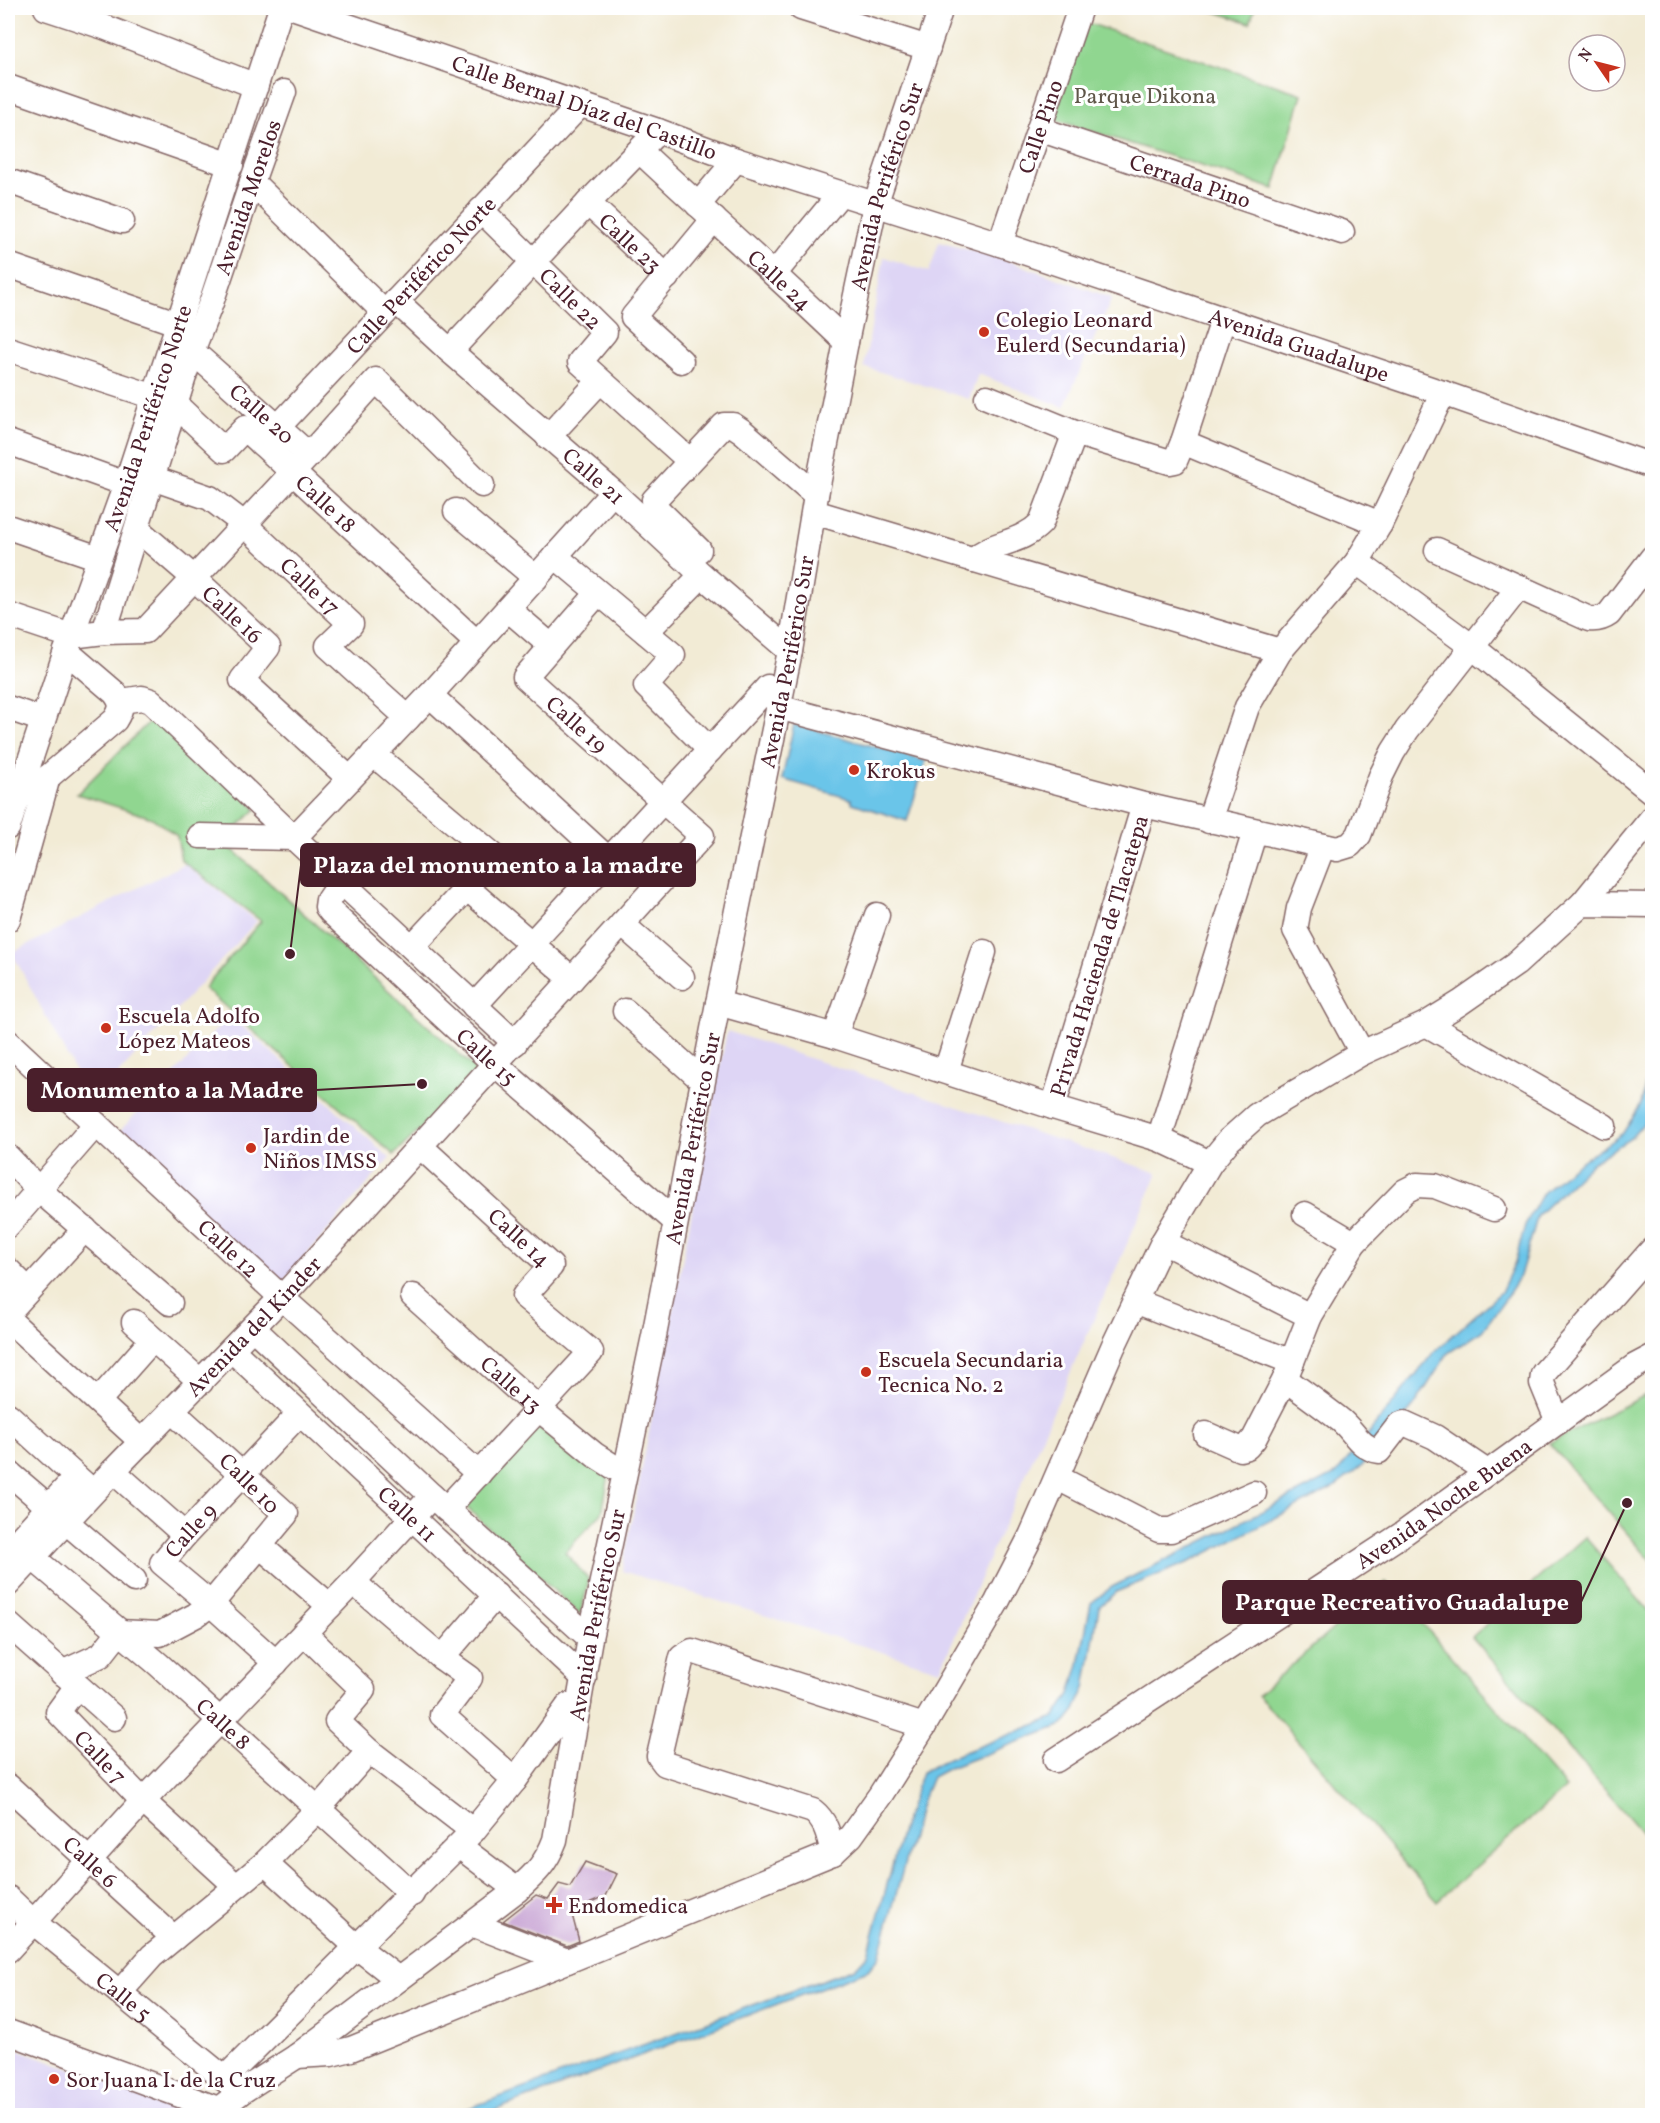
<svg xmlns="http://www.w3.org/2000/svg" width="1660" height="2123" font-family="Vollkorn,serif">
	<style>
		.built { fill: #ded5f5 }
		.green { fill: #90d690; stroke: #6d7a5e; stroke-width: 1.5 }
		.water { fill: #6bc5e9; stroke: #5a728a; stroke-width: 1.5 }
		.building { fill: #caa8d6 }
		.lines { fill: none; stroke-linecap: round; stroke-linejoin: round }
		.minor-casing { stroke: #856666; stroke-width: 27 }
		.minor { stroke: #fff; stroke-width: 24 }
		.poi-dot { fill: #c8321e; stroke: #fff; stroke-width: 2 }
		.labels { text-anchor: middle; stroke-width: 6; stroke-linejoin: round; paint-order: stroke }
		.park-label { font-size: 22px; fill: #5f5649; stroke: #fff }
		.street-label { font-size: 22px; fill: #4a1f2b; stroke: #fff }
		.poi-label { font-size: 22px; fill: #4a1f2b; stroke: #fff; text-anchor: start }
		.leader { fill: none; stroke: #4a1f2b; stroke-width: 2 }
		.callout-dot { fill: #4a1f2b; stroke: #fff; stroke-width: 2 }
		.callout { fill: #4a1f2b; stroke: #4a1f2b; stroke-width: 2 }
		.callout-label { font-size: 24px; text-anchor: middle; font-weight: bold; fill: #fff }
	</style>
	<rect width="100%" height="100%" fill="#fff"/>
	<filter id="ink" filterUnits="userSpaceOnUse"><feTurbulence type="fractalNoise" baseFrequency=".0167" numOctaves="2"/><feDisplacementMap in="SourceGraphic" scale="12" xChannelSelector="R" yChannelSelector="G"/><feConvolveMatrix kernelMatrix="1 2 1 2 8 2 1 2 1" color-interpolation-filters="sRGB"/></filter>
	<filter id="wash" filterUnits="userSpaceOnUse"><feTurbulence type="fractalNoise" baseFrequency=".008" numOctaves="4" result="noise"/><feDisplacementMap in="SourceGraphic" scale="24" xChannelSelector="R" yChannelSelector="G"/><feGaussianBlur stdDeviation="1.35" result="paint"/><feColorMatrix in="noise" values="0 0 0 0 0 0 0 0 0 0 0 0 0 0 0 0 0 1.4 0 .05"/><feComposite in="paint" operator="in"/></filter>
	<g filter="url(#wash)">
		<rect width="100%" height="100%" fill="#f2ebd5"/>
		<path class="built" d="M939 242 1003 259 1112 298 1064 407 978 374 969 399 864 367 884 257 929 272Z
			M184 864 257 921 92 1103 12 953Z
			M230 1015 390 1158 275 1291 113 1138Z
			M727 1031 1158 1173 940 1670 622 1571Z
			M8 2046 195 2112 190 2116H8Z"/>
		<path class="green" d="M1204 8H1255L1250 23Z
			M1088 23 1302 94 1274 189 1053 119Z
			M157 714 256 809 223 841 479 1072 394 1155 204 988 261 921 181 860 177 836 152 818 77 794Z
			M1652 1392V1562L1549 1443Z
			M541 1417 610 1469 602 1513 565 1552 589 1580 580 1615 462 1503Z
			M1585 1537 1652 1615V1844L1472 1637Z
			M1386 1582 1566 1788 1437 1901 1258 1695Z"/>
		<path class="water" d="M794 724 926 761 907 821 852 803 851 799 782 779Z
			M1652 1054V1096L1644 1123 1631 1138 1593 1162 1538 1215 1520 1276 1504 1301 1482 1331 1448 1353 1414 1406 1362 1466 1333 1488 1192 1561 1116 1592 1099 1607 1085 1688 1075 1710 1063 1725 949 1768 932 1777 921 1803 879 1957 868 1970 482 2115 447 2116 855 1968 868 1954 902 1830 922 1772 949 1758 1055 1717 1070 1694 1079 1664 1091 1603 1112 1587 1336 1474 1433 1353 1501 1292 1515 1262 1525 1225 1543 1193 1570 1169 1623 1133 1641 1104Z"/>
		<g id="blocks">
			<path class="building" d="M585 1862 617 1874 606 1896 571 1911 579 1941 567 1946 503 1921 536 1895 548 1899 559 1884 570 1887Z"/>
		</g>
	</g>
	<g filter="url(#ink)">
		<use href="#blocks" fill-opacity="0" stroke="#856666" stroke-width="1.5"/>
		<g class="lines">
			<defs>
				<g id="minor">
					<path d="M46 8 104 27 256 86"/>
					<path id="s1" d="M295 8 658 131 736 160 1000 244 1443 393 1652 466"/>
					<path d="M801 8 928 48"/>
					<path d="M8 87 231 165"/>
					<path id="s2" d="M1039 129 1342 232"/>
					<path id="s3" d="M640 151C708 215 779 277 846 342"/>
					<path d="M8 181 122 221"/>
					<path d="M252 182 385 313"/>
					<path id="s4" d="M588 203 667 277"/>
					<path d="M698 205 736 160"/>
					<path id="s5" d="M481 210 605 332 580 362 690 461"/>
					<path id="s6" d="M1000 244 1080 8"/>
					<path d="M8 265 179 324"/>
					<path d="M775 273 840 194"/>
					<path id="s7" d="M396 301 450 351 613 492 702 575 790 651"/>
					<path d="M8 349 155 397"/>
					<path id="s8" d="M192 351 309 455"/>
					<path d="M450 351 588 203 658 131"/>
					<path d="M681 361 633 317 714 219"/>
					<path d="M987 397 1075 433"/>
					<path id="s9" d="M176 405 224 450 245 428 477 643"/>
					<path d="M548 437 600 381"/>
					<path d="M8 442 126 484"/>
					<path d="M1183 442 1380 524"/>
					<path id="s10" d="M262 444 579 106"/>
					<path id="s11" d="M152 478 210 498 244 524 351 624 328 646 408 718"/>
					<path d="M456 511 536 578"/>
					<path d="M814 512 1280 651"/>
					<path d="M8 527 99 558"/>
					<path id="s12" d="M137 529 194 578 268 647 242 680 350 779"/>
					<path d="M699 550 655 507 654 500 724 425H733L742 431 816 495"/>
					<path d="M1437 550 1589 619C1597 620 1602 619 1609 614L1652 558"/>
					<path d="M555 556 673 655 646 686 710 750"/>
					<path d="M973 560C995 540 1019 545 1041 523L1075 433 1170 462 1175 461 1183 442 1223 320"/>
					<path d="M1357 562 1471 646 1652 792"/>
					<path d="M508 609 551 646"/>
					<path d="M8 615 71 636 104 632 145 631 309 455 376 380 482 485"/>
					<path id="s13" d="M104 632 192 351 211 303 252 182 284 92"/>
					<path d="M646 632 702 575"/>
					<path d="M430 695 610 861"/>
					<path d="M121 701 142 698 151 701 294 838 515 1043"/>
					<path d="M778 707 1144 805 1337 849 1350 845 1359 835 1381 776 1393 752 1407 730 1519 587"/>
					<path d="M8 708 43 720"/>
					<path d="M373 754 493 855 467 888 412 947"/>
					<path d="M13 798 17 799 48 777 115 720C122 709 123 704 115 693L66 651"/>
					<path d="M1209 821 1247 707 1280 651 1357 562 1380 524 1443 393"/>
					<path id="s14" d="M8 827 66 651 126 484 281 8"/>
					<path d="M200 836 294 838 430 695 613 492"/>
					<path d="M1323 846 1299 908 1295 930 1362 1053"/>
					<path id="s15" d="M341 881 328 900 327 907 331 912 495 1064 675 1221"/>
					<path d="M467 888 572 979"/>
					<path d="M1582 904 1652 818"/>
					<path d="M8 919 48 777"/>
					<path d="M622 924 682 977"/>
					<path d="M718 1003 835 1036 1053 1107 1159 1139 1210 1163"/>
					<path d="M474 1006 768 687"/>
					<path d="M625 1011 695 1074"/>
					<path d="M1426 1024 1604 1126"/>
					<path d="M835 1036 877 915"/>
					<path id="s16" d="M8 1042 281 1297 479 1474"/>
					<path d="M946 1071 984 952"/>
					<path id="s17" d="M1053 1107 1144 805"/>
					<path d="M1159 1139 1255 831"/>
					<path id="s18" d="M420 1146 551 1266 524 1296 591 1352 446 1509"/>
					<path d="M8 1157 39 1190 170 1303"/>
					<path d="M1305 1214 1354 1243"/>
					<path d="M8 1225 96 1124"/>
					<path d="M1163 1242 1310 1316"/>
					<path d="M8 1270 28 1290"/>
					<path id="s19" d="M413 1296 539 1409 595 1455 614 1467"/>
					<path d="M1135 1301 1292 1362"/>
					<path d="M8 1313 85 1229"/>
					<path d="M8 1319 142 1442"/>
					<path d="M134 1322 201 1382"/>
					<path d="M253 1328 432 1496 590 1638"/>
					<path id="s20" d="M232 1350 584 1678"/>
					<path d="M1285 1379C1303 1392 1321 1405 1339 1419 1353 1429 1359 1448 1379 1451L1399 1425 1404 1423 1435 1437 1487 1472"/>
					<path d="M98 1401 152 1340"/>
					<path d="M8 1415 93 1492"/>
					<path d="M1558 1422 1542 1383 1543 1374 1652 1250"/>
					<path d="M1206 1434 1240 1449 1247 1447 1254 1439 1285 1379 1310 1316 1354 1243 1405 1191 1417 1185 1435 1186 1494 1209"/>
					<path d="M113 1471 185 1535"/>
					<path d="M8 1472 134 1580"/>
					<path d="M1058 1478 1159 1530H1171L1254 1493"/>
					<path d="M259 1545 330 1606"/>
					<path d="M8 1552 76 1477"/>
					<path id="s21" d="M32 1557 158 1664 412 1894"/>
					<path d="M353 1582 442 1658 470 1678 442 1715 515 1780"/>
					<path id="s22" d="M8 1584 113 1471 288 1291 702 836 525 677 598 593"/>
					<path d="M8 1624 114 1718"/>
					<path d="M304 1633 363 1690 337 1721 369 1751 473 1831"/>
					<path d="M442 1658 496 1595"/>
					<path id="s23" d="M276 1663 211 1604 162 1563 185 1535 299 1414"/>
					<path d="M62 1673 101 1655 119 1632 160 1634 196 1615 211 1604 286 1514 172 1411"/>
					<path id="s24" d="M77 1686 58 1712 143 1801 236 1886"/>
					<path id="s25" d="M1056 1760 1404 1533 1635 1366 1652 1357"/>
					<path id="s26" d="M8 1786 174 1938"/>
					<path d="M459 1846 517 1890"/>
					<path d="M833 1853C829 1837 827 1822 813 1811L665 1764 659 1756 682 1657 692 1651 924 1726"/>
					<path d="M265 1863 357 1947 398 1979"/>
					<path id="s27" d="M8 1898 32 1921 236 2088"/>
					<path d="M472 1924 567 1961"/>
					<path d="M8 1950 143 1801 353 1582 432 1496"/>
					<path d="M120 1992 152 1956 265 1863 318 1809 369 1751"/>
					<path d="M8 2032 218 2109"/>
					<path d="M297 2056 331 2054 351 2049 833 1853 851 1836 881 1794 924 1726 997 1602 1031 1536 1113 1347 1163 1242 1210 1163 1229 1140 1257 1115 1362 1053 1426 1024 1460 1003 1516 964 1582 904 1652 905"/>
					<path d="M224 2079 473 1831 515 1780 569 1705 579 1704"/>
					<path id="s28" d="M210 2116 241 2092 297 2056 517 1890C535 1874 546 1864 555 1840L590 1638 654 1336 718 1003 790 651 816 495 846 342 875 205 941 8"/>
				</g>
			</defs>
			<use href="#minor" class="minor-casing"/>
			<use href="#minor" class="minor"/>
		</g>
	</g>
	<g class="poi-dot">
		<circle cx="984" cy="332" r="6"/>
		<circle cx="854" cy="770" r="6"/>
		<circle cx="106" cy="1028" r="6"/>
		<circle cx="251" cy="1148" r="6"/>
		<circle cx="866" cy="1372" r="6"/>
		<path d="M551 1896h6v6h6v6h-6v6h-6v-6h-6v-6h6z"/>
		<circle cx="54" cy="2079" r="6"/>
	</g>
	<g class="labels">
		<g class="park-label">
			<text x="1145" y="103">Parque Dikona</text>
		</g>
		<g class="street-label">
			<text dy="8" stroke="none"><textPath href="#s1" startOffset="306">Calle Bernal Díaz del Castillo</textPath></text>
			<text dy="8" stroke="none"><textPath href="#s6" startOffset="124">Calle Pino</textPath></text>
			<text dy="8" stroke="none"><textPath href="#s2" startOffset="160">Cerrada Pino</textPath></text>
			<text dy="8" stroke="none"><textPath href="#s28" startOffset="2132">Avenida Periférico Sur</textPath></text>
			<text dy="8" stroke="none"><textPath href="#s13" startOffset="458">Avenida Morelos</textPath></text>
			<text dy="8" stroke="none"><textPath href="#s4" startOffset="58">Calle 23</textPath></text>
			<text dy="8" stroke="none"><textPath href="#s10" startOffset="232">Calle Periférico Norte</textPath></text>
			<text dy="8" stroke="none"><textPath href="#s3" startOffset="190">Calle 24</textPath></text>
			<text dy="8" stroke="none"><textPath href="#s5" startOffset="126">Calle 22</textPath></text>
			<text dy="8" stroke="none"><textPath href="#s1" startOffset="1059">Avenida Guadalupe</textPath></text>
			<text dy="8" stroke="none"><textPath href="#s8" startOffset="94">Calle 20</textPath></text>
			<text dy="8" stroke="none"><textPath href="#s14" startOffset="432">Avenida Periférico Norte</textPath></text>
			<text dy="8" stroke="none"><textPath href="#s7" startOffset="264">Calle 21</textPath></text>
			<text dy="8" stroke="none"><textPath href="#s9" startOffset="207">Calle 18</textPath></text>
			<text dy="8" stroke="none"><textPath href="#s11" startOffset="195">Calle 17</textPath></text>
			<text dy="8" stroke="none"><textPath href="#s12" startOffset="128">Calle 16</textPath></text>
			<text dy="8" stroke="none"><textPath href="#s28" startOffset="1646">Avenida Periférico Sur</textPath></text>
			<text transform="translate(577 724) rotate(42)" y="8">Calle 19</text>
			<text dy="8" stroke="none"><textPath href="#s17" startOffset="158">Privada Hacienda de Tlacatepa</textPath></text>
			<text dy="8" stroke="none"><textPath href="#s15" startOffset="249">Calle 15</textPath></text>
			<text dy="8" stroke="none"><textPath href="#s28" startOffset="1160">Avenida Periférico Sur</textPath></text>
			<text dy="8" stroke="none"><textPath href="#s18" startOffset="135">Calle 14</textPath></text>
			<text dy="8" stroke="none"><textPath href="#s16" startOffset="302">Calle 12</textPath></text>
			<text dy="8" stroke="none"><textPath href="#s22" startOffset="356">Avenida del Kinder</textPath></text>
			<text dy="8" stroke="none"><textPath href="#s19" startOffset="132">Calle 13</textPath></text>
			<text transform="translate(250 1483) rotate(45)" y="8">Calle 10</text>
			<text dy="8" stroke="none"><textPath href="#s25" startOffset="465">Avenida Noche Buena</textPath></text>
			<text dy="8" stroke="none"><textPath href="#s20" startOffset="240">Calle 11</textPath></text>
			<text dy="8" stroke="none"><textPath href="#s23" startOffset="195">Calle 9</textPath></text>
			<text dy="8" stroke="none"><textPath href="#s28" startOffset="674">Avenida Periférico Sur</textPath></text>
			<text dy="8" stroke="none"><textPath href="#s21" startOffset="254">Calle 8</textPath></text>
			<text dy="8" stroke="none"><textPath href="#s24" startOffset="94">Calle 7</textPath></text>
			<text dy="8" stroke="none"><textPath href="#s26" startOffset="112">Calle 6</textPath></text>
			<text dy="8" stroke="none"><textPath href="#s27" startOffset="152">Calle 5</textPath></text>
		</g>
		<g class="poi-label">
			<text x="996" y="327">Colegio Leonard<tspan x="996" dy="25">Eulerd (Secundaria)</tspan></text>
			<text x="866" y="778">Krokus</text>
			<text x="118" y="1023">Escuela Adolfo<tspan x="118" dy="25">López Mateos</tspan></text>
			<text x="263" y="1143">Jardin de<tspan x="263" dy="25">Niños IMSS</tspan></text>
			<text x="878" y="1367">Escuela Secundaria<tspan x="878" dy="25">Tecnica No. 2</tspan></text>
			<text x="568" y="1913">Endomedica</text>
			<text x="66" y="2087">Sor Juana I. de la Cruz</text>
		</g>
	</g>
	<path class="leader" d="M290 954L301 865M422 1084L316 1090M1627 1503L1581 1602"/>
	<g class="callout-dot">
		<circle cx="290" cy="954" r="6"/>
		<circle cx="422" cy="1084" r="6"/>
		<circle cx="1627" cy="1503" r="6"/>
	</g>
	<g class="callout">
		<rect x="301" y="844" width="394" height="42" rx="6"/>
		<rect x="28" y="1069" width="288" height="42" rx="6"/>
		<rect x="1223" y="1581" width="358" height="42" rx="6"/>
	</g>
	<g class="callout-label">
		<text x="498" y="873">Plaza del monumento a la madre</text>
		<text x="172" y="1098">Monumento a la Madre</text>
		<text x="1402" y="1610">Parque Recreativo Guadalupe</text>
	</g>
	<rect width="1660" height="2123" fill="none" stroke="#fff" stroke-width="30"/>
	<g transform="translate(1597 63) rotate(305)"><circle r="28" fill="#ffffff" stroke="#b7a5aa" stroke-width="1.5"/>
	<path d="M0-4.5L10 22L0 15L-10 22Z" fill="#c8321e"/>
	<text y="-9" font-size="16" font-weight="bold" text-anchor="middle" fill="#4a1f2b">N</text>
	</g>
</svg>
